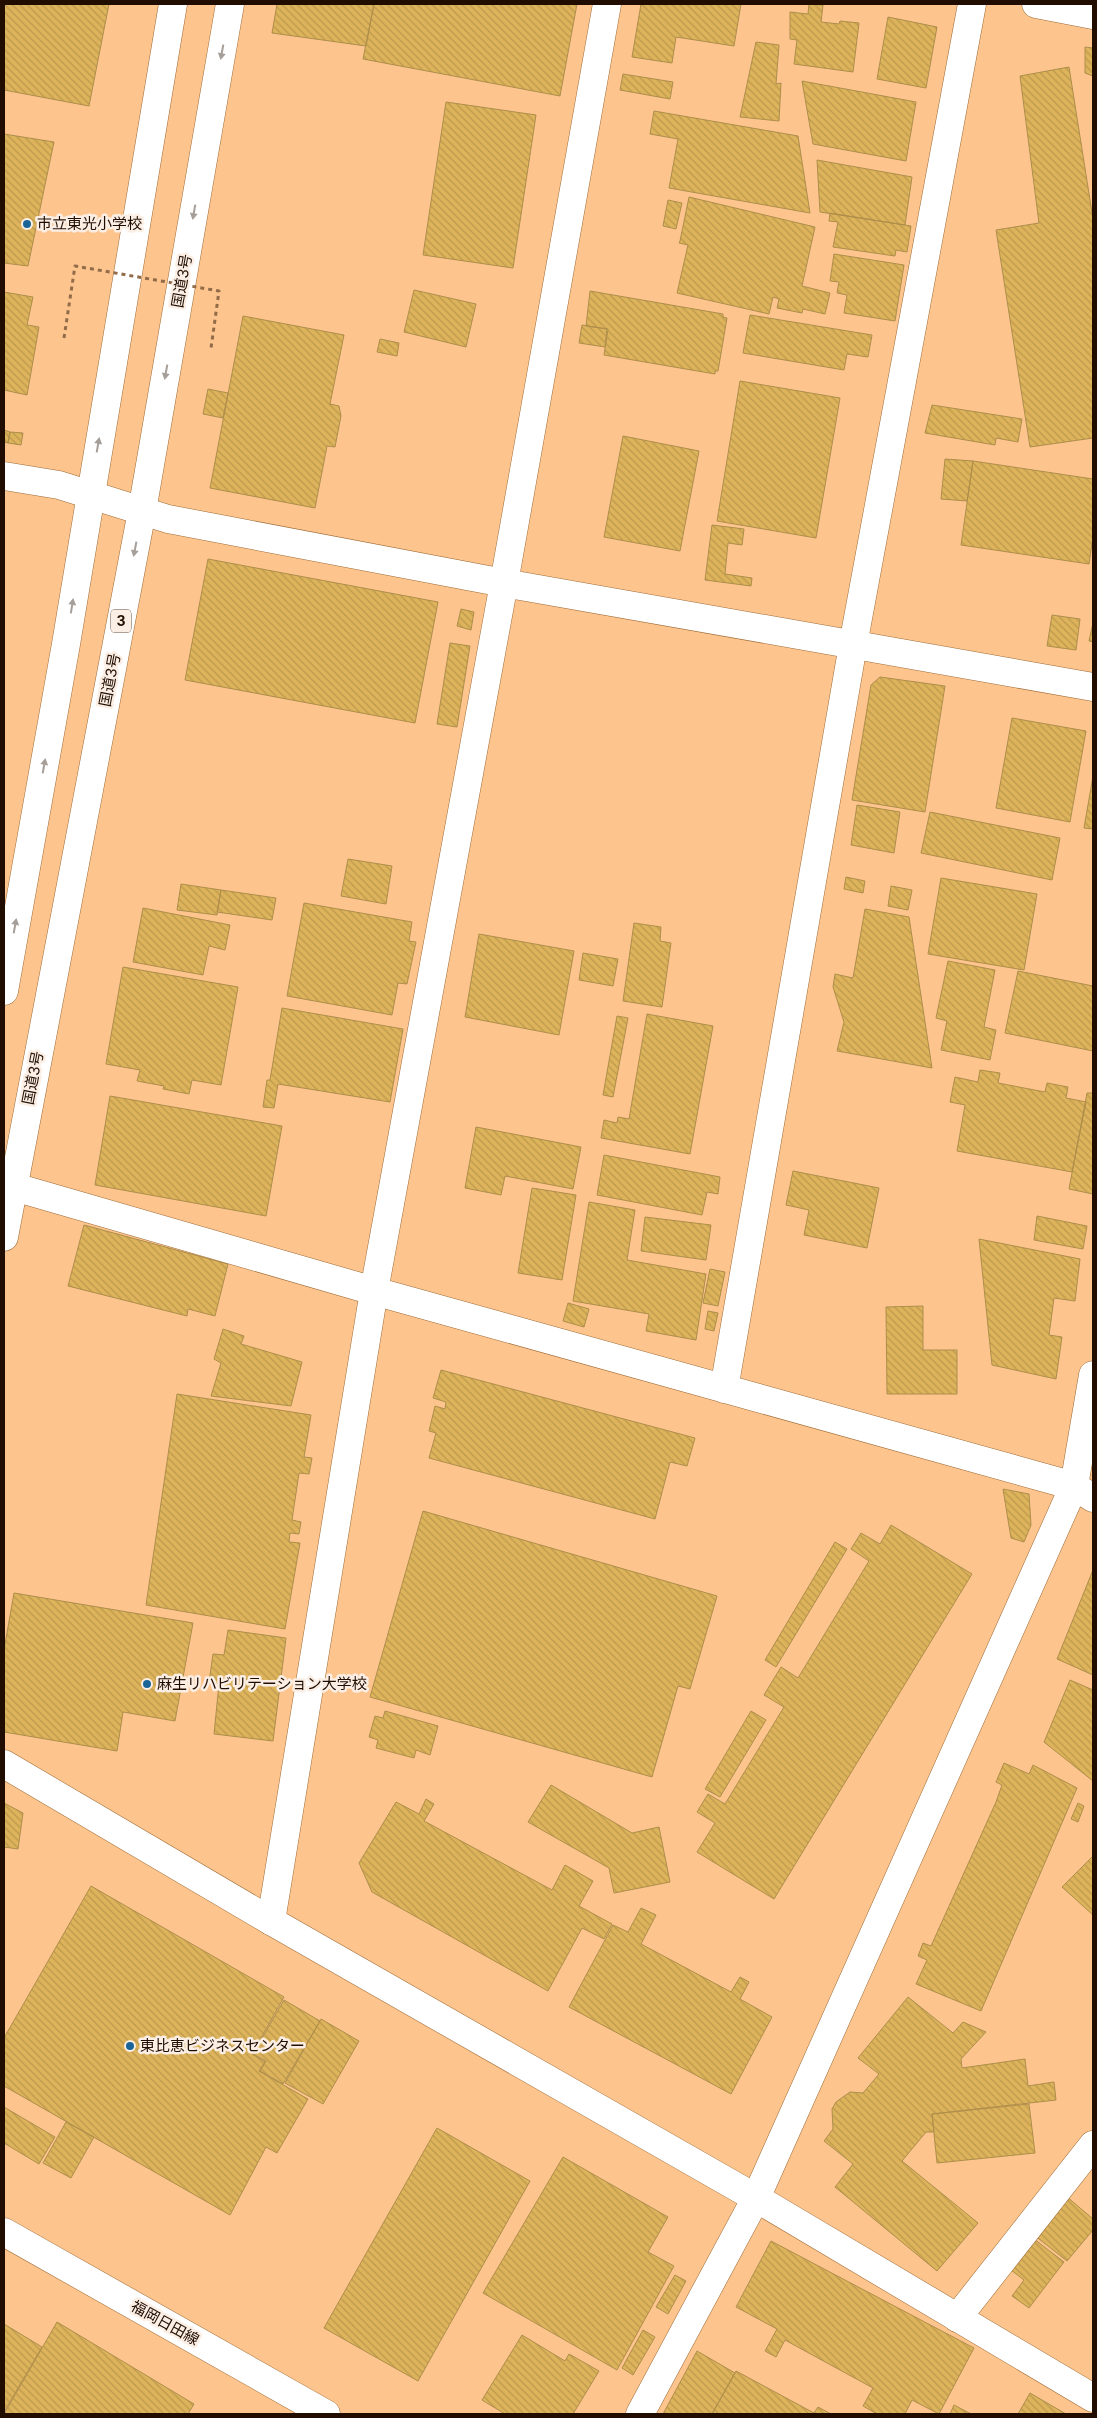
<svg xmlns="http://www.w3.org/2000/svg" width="1097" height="2418" font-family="Inter,'Noto Sans JP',sans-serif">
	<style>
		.building { fill: url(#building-back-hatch); stroke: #ae8e4a }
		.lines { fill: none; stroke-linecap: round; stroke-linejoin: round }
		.street-casing { stroke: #9e6b36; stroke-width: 29 }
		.secondary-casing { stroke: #9e6b36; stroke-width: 29 }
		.highway-casing { stroke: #9e6b36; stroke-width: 29 }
		.street { stroke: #fff; stroke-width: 28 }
		.secondary { stroke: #fff; stroke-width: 28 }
		.highway { stroke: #fff; stroke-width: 28 }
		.path-bridge { stroke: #926b49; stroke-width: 3; stroke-dasharray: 4 4; stroke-linecap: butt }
		.oneway { fill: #a69e99 }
		.poi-dot { fill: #1a6498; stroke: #fbefe5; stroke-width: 2 }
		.labels { text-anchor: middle; stroke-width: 5; stroke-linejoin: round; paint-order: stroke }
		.shield { fill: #fbefe5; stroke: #625145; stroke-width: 1 }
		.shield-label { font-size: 14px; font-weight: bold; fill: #210d00 }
		.poi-label { font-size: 15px; fill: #210d00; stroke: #fbefe5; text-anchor: start }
		.street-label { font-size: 15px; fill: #210d00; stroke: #fbefe5 }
	</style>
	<defs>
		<pattern id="building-back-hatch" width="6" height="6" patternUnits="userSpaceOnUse" patternTransform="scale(1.25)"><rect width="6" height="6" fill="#ddb35b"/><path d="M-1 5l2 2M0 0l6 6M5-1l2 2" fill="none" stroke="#bd994d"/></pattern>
	</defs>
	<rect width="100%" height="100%" fill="#fdc48e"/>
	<path class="building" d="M4 4H109L89 106 4 90Z
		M277 4H374L366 46 272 33Z
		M374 4H577L560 96 363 59Z
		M641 4H741L734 46 676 37 672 63 632 57Z
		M809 4 823 5 821 22 839 24 840 21 859 23 853 72 794 64 797 40 790 39V12L808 14Z
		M888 17 937 27 926 88 877 79Z
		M756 42 779 45 776 84 781 83 779 121 740 117Z
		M1085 47 1093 48V76L1085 73Z
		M1069 67 1093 219V438L1030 447 996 230 1039 223 1020 76Z
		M623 74 673 82 670 99 620 90Z
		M802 81 916 102 906 161 813 144Z
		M446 102 536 115 513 268 423 255Z
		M654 111 798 136 810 213 669 188 678 139 650 134Z
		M4 134 54 142 28 266 4 263Z
		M817 160 912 177 905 225 820 212Z
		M689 197 815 227 802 286 830 293 825 314 803 309 802 313 777 308 779 299 773 297 769 314 677 293 688 245 679 243 680 241Z
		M668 200 682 203 676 229 663 226Z
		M830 213 911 226 907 252 896 250 895 256 833 247 838 222 829 221Z
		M834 254 904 265 895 321 844 313 847 295 837 293 839 282 830 281Z
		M414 290 476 304 466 347 404 332Z
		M590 291 723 314V317L727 318 718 371H715V374L604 355 608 329 586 326Z
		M4 292 33 297 27 325 39 327 27 395 4 390Z
		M750 315 872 335 868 357 847 354 844 370 743 353Z
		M243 316 344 335 330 404 339 406 341 416 335 447 327 446 315 508 210 488Z
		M582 325 607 329 605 347 579 343Z
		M380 339 399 343 397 356 377 352Z
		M740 381 840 398 816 538 717 521Z
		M208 389 228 393 223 418 203 414Z
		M932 405 1022 419 1018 442 996 438 995 445 925 433Z
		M4 430 10 432 8 443 4 442Z
		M10 432 23 433 21 445 8 443Z
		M623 436 699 451 680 551 604 537Z
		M945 459 973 461 967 501 941 499Z
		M973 461 1093 479V537L1089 564 961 545Z
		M712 525 744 529 742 545 728 543 725 574 752 578 751 586 705 580Z
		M208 559 438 602 415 723 185 680Z
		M461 609 474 612 471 630 457 626Z
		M1052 615 1080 619 1076 650 1047 646Z
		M1093 623V642L1089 641Z
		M450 643 470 646 457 727 437 724Z
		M880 677 945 686 925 812 852 800 871 685Z
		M1012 718 1086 731 1070 822 996 808Z
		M1093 776V829L1084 828Z
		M857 805 900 812 894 853 851 845Z
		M930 812 1060 838 1052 880 921 853Z
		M348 859 392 866 386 904 341 896Z
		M846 877 865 881 863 893 844 889Z
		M941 878 1037 894 1024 970 928 954Z
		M181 884 221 890 217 915 177 910Z
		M891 886 912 890 908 910 888 906Z
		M221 890 276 898 272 920 217 912Z
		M304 903 412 922 409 941 416 942 407 984 398 983 392 1015 287 996Z
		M143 908 230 925 225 950 209 946 203 975 133 962Z
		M865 909 909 917 932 1068 837 1051 844 1022 833 987 835 974 853 978Z
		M634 923 661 927 660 941 671 943 662 1007 623 1001Z
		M479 934 574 951 559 1035 465 1017Z
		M583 953 618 959 613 986 579 980Z
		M948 961 995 970 984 1027 996 1030 990 1060 941 1050 947 1021 936 1018Z
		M123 967 238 987 221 1085 192 1080 189 1094 163 1089 164 1086 137 1081 140 1070 106 1064Z
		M1018 971 1093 986V1051L1005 1033Z
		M282 1008 403 1029 390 1102 278 1084 274 1108 263 1107 267 1080H270Z
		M647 1014 713 1026 690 1154 601 1138 604 1120 617 1123 618 1117 629 1119Z
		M617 1016 628 1018 613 1097 603 1095Z
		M980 1070 1000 1073 998 1083 1045 1092 1047 1083 1068 1087 1066 1098 1086 1102 1072 1172 957 1151 965 1105 950 1102 955 1077 978 1082Z
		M1087 1093H1093V1194L1069 1189Z
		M110 1096 282 1126 266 1216 95 1185Z
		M476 1127 581 1147 573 1189 505 1176 501 1195 465 1188Z
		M604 1155 720 1177 718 1194 707 1192 702 1215 597 1195Z
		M793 1171 879 1188 867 1248 804 1235 809 1210 786 1205Z
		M532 1188 576 1195 562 1280 518 1273Z
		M589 1202 635 1210 627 1260 706 1274 696 1340 646 1331 649 1314 573 1301Z
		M1037 1216 1087 1226 1083 1249 1034 1240Z
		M645 1217 711 1225 706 1260 641 1251Z
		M84 1225 228 1264 215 1316 188 1309 187 1316 68 1286Z
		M979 1239 1080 1259 1075 1301 1054 1298 1049 1335 1062 1337 1056 1379 992 1365Z
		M710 1269 725 1272 718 1306 703 1303Z
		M568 1303 589 1309 584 1327 563 1321Z
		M923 1306V1350H957V1394H887L886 1307Z
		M708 1311 718 1313 714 1331 705 1329Z
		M223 1329 244 1336 241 1344 302 1362 291 1406 211 1396 221 1363 214 1359Z
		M441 1370 695 1438 687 1466 670 1462 655 1519 429 1458 436 1433 429 1431 435 1406 445 1409 446 1402 433 1398Z
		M177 1394 311 1415 304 1457 312 1458 309 1474 299 1473 292 1520 301 1522 299 1534 290 1533 289 1542 300 1543 285 1629 146 1605Z
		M1003 1489 1029 1494 1031 1525 1024 1542 1011 1538Z
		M423 1511 717 1596 690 1689 678 1686 652 1777 370 1697Z
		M891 1525 972 1574 774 1899 697 1852 715 1823 697 1812 708 1794 725 1804 784 1707 764 1695 781 1667 798 1678 869 1561 851 1549 861 1533 880 1544Z
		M835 1542 847 1549 776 1667 765 1660Z
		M1093 1570V1675L1057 1659Z
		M14 1593 193 1623 175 1721 123 1712 117 1751 4 1732V1650Z
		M228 1630 286 1638 273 1741 214 1734 219 1684 209 1682 213 1654 224 1655Z
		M1070 1680 1093 1690V1781L1044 1742Z
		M385 1711 438 1726 430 1755 416 1750 414 1758 376 1748 378 1740 369 1737 375 1716 383 1718Z
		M751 1711 766 1720 720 1797 705 1789Z
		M1004 1763 1029 1774 1033 1765 1077 1788 981 2011 916 1984 927 1960 918 1956 923 1943 931 1946 996 1802 1002 1785 996 1782Z
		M551 1785 632 1833 659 1827 670 1882 614 1893 609 1868 528 1822Z
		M426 1799 434 1804 424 1821 552 1890 565 1865 593 1881 579 1906 612 1924 604 1939 582 1928 548 1991 372 1892 359 1863 396 1802 419 1814Z
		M4 1803 23 1813 18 1849 4 1847Z
		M1078 1803 1084 1806 1078 1822 1071 1819Z
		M1093 1856V1915L1062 1887Z
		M91 1886 284 1997 252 2054 265 2062 259 2071 308 2099 277 2153 266 2147 230 2215 4 2086V2038Z
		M641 1908 656 1915 641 1944 731 1992 740 1977 749 1982 740 1999 772 2017 731 2094 569 2007 613 1925 628 1932Z
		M908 1997 953 2033 963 2022 986 2032 961 2059 962 2068 1025 2059 1028 2086 1054 2082 1056 2100 932 2114 934 2132H926L902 2161 978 2223 937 2271 835 2187 853 2164 824 2141 833 2129 832 2109 836 2102 850 2092 863 2093 879 2074 858 2058Z
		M284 2000 320 2021 283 2084 260 2071 266 2061 253 2054Z
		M321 2019 359 2041 323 2104 285 2083Z
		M1029 2104 1035 2153 937 2163 932 2114Z
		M4 2107 55 2137 39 2164 4 2143Z
		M66 2122 94 2137 71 2178 43 2163Z
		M437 2128 530 2181 418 2381 324 2328Z
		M563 2157 668 2217 648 2252 674 2266 617 2370 483 2293Z
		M1066 2196 1093 2219V2230L1067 2261 1034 2235Z
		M1034 2239 1064 2262 1029 2308 1012 2296 1024 2280 1011 2270Z
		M771 2241 974 2348 939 2414 912 2400 905 2414H877L863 2406 873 2388 785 2340 776 2357 765 2351 777 2329 736 2307Z
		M675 2275 686 2281 668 2314 656 2307Z
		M57 2322 194 2404 188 2414H4Z
		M4 2324 42 2347 4 2412Z
		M643 2330 655 2337 633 2375 622 2368Z
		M522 2335 565 2361 569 2354 599 2371 573 2414H505L482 2400Z
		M697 2351 735 2373 712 2414H663Z
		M736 2371 814 2413 818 2407 831 2414H712Z
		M1030 2393 1066 2414H1018Z
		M954 2405 971 2414H950Z"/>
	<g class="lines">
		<defs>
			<path id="street" d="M1036 4 1093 15
				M4 476 59 485 168 519 504 583 1093 687
				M4 1184 374 1291 1074 1486 1093 1498
				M724 1389 853 645 972 4
				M271 1921 374 1291 504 583 607 4
				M957 2318 1093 2145
				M640 2414 756 2198 1074 1486 1093 1375"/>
			<path id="secondary" d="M4 1764 271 1921 756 2198 1093 2398
				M4 2232 326 2414"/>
			<path id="highway" d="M4 991 66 644 173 4
				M4 1237 142 511 230 4"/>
		</defs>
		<use href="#street" class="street-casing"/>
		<use href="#secondary" class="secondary-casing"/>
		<use href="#highway" class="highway-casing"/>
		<use href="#street" class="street"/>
		<use href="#secondary" class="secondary"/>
		<use href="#highway" class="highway"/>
		<path class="path-bridge" d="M64 338 75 266 219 291 211 348"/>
	</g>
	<defs><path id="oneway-solid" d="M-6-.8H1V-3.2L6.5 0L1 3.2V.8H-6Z" transform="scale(1.25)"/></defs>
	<g class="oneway">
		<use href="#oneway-solid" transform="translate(222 52) rotate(100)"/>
		<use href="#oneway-solid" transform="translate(194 212) rotate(100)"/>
		<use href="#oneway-solid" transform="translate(166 372) rotate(100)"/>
		<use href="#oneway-solid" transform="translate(98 445) rotate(-80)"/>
		<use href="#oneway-solid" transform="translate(135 549) rotate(101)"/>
		<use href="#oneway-solid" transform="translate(72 606) rotate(-81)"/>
		<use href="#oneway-solid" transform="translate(44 766) rotate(-80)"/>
		<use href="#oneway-solid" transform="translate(15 926) rotate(-80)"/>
	</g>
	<g class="poi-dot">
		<circle cx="27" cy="224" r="5"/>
		<circle cx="147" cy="1684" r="5"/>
		<circle cx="130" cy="2046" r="5"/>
	</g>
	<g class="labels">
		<rect class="shield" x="111" y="609.5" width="20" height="23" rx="4"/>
		<g class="shield-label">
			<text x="121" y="626">3</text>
		</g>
		<g class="poi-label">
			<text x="37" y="229">市立東光小学校</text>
			<text x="157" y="1689">麻生リハビリテーション大学校</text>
			<text x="140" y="2051">東比恵ビジネスセンター</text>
		</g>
		<g class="street-label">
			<text transform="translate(182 281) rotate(-80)" y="5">国道3号</text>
			<text transform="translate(110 680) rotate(-79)" y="5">国道3号</text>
			<text transform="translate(33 1078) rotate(-79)" y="5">国道3号</text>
			<text transform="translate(165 2323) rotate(29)" y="5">福岡日田線</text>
		</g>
	</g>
	<rect width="1097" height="2418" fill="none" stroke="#210d00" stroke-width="10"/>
</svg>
